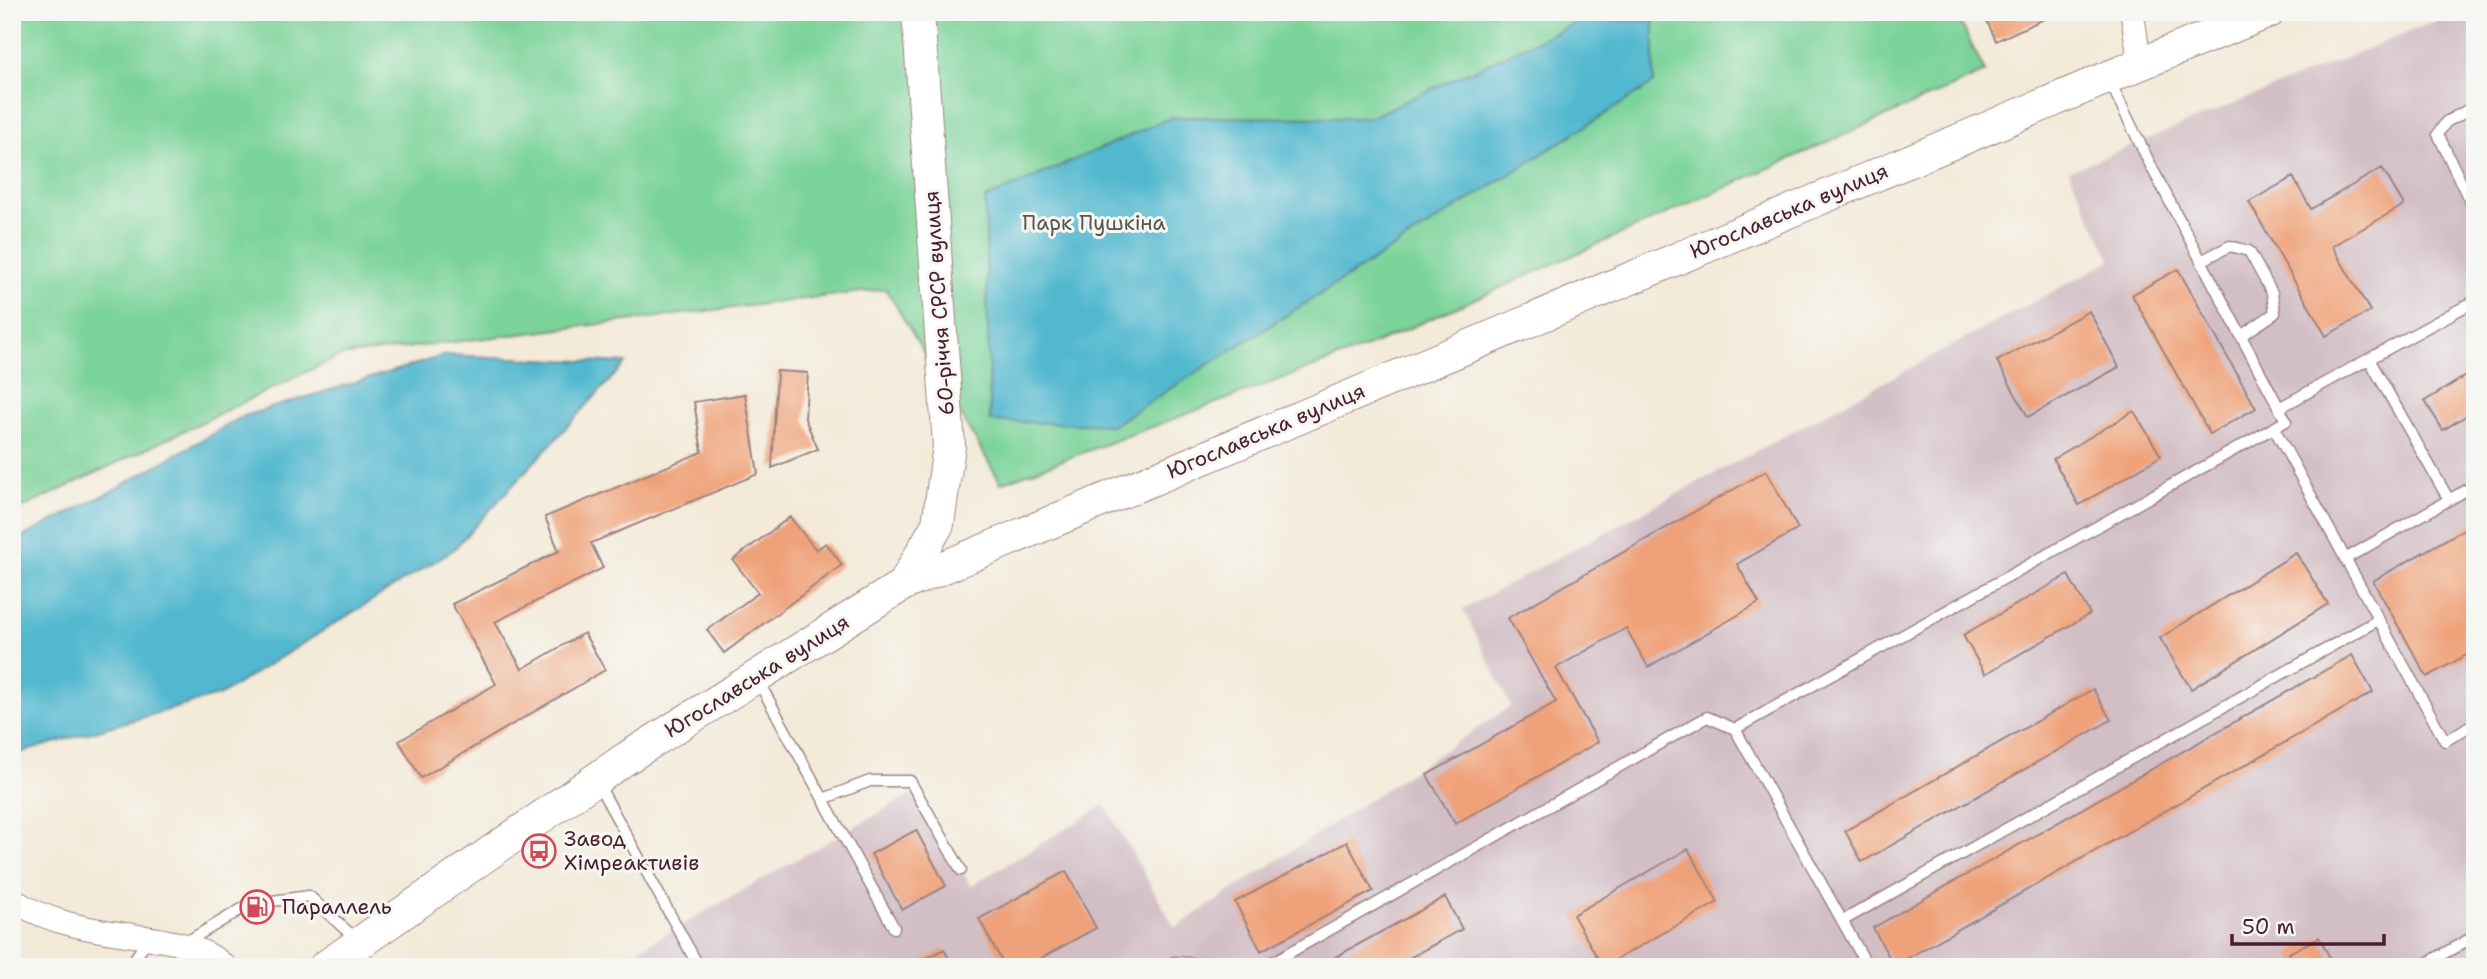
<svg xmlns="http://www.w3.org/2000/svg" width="2487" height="979" font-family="'Shantell Sans',sans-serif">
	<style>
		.industrial { fill: #d2bec5 }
		.green { fill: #7ad399; stroke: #627962; stroke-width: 2 }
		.water { fill: #51b8cf; stroke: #4e6c7d; stroke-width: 2 }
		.building { fill: #efa279 }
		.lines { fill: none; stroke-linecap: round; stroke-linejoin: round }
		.lane-casing { stroke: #9e8482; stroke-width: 13 }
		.street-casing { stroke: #9e8482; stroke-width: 25 }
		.secondary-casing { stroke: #9e8482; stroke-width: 34 }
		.lane { stroke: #fff; stroke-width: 10 }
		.street { stroke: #fff; stroke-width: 23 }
		.secondary { stroke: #fff; stroke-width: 32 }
		.labels { text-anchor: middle; stroke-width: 6; stroke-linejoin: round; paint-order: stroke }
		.street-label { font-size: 21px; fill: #4a1f2b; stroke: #f6f6f2 }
		.park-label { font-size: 21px; fill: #58554c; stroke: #f6f6f2 }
		.poi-label { font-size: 21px; fill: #4a1f2b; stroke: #f6f6f2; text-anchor: start }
	</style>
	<rect width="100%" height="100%" fill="#f6f6f2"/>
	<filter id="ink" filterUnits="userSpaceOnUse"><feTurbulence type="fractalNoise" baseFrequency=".0143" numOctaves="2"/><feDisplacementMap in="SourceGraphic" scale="14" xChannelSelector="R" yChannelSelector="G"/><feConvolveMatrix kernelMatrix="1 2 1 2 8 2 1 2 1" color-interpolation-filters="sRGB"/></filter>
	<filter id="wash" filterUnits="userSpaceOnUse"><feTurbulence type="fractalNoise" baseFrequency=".00686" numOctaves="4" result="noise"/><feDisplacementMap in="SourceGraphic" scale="28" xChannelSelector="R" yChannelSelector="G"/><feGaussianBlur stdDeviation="1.57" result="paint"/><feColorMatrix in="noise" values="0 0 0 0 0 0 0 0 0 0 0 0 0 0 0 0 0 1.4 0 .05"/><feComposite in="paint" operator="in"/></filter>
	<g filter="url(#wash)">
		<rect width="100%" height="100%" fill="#f3ead8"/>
		<path class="industrial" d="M2458 12H2475V967H608L914 793 971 886 1105 805 1175 928 1511 706 1463 609 2111 260 2069 171Z"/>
		<path class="green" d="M12 12H1955L1985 72 1367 347 1001 483 886 289 340 356 12 513Z"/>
		<path class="water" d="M1582 20 1654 21V83L1113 425 990 421 985 199 1172 117 1369 118Z
			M446 355 626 363 453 550 220 695 12 755V542L106 494 244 416Z"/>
		<g id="blocks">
			<path class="building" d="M1983 12H2059L1996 41Z
				M2382 168 2404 205 2332 246 2370 311 2326 336 2249 202 2293 177 2311 209Z
				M2178 269 2256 408 2210 434 2132 295Z
				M2089 311 2119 367 2028 417 1997 361Z
				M2475 370V410L2443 430 2425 401Z
				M777 371 808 373 805 419 818 449 772 468Z
				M745 394 758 474 591 543 603 568 495 622 522 669 584 633 605 670 421 778 399 741 496 684 452 604 559 551 545 517 702 452 694 402Z
				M2134 411 2161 456 2079 505 2053 459Z
				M1766 471 1798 529 1737 564 1759 603 1648 667 1626 628 1556 668 1598 742 1455 824 1427 775 1556 702 1508 618Z
				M790 517 816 550 826 543 842 565 724 653 707 630 758 593 733 560Z
				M2475 523V650L2427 677 2373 581Z
				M2296 553 2328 604 2191 689 2160 638Z
				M2068 575 2090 614 1985 674 1963 635Z
				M2352 655 2373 692 1894 966 1873 928Z
				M2093 689 2111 720 1862 862 1845 831Z
				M916 830 946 886 902 910 871 854Z
				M1347 842 1373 891 1261 951 1235 902Z
				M1688 849 1718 902 1603 967 1573 915Z
				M1066 871 1096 928 1025 967H1005L979 919Z
				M1445 897 1462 929 1393 967H1317Z
				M2319 937 2335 967H2297L2289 953Z
				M944 949 953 967H910Z"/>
		</g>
	</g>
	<g filter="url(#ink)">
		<use href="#blocks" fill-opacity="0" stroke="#9e8482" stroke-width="2"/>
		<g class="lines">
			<defs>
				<path id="lane" d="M2475 106 2446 122 2438 134 2475 212
					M2201 261 2230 246 2249 251 2272 293 2275 313 2241 336
					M2369 359 2449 500
					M2279 408 2475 301
					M2274 428 2445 741 2475 723
					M2345 559 2475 485
					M757 679 894 928
					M1735 729 2286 421 2152 168 2109 80
					M597 782 699 967
					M823 799 870 781H910L961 870
					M1842 921 2378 620
					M183 944 250 904 309 896 358 941
					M129 967 149 938
					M1165 967 1174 962 1243 967
					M1264 967 1707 717 1735 729 1868 967
					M2420 967 2475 936"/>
				<path id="street" d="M2132 12 2140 64
					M12 899C45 922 91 930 130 935 165 941 199 943 226 967"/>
				<path id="secondary" d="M904 584 938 524 949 446 918 12
					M325 967 625 759 904 584 2140 64 2269 12"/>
			</defs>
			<use href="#lane" class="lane-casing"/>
			<use href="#street" class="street-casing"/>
			<use href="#secondary" class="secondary-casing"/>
			<use href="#lane" class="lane"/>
			<use href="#street" class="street"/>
			<use href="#secondary" class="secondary"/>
		</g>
	</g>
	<defs>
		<symbol id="bus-ring" viewBox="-11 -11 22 22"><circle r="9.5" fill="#f6f6f2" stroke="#d1495b" stroke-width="1.5"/><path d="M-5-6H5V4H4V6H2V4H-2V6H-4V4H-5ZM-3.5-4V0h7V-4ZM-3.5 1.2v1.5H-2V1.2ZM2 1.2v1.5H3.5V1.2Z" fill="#d1495b"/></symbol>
		<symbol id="fuel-ring" viewBox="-11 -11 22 22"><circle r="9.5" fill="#f6f6f2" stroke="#d1495b" stroke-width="1.5"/><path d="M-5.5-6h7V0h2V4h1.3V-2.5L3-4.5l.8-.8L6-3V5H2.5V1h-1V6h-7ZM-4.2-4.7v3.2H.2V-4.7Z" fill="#d1495b"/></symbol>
	</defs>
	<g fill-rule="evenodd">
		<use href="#bus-ring" x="520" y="832" width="38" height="38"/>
		<use href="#fuel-ring" x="238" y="888" width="38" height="38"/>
	</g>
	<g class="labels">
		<g class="street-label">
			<text transform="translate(1789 211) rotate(-23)" y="7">Югославська вулиця</text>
			<text transform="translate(939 303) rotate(-94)" y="7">60-річчя СРСР вулиця</text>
			<text transform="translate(1266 431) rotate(-23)" y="7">Югославська вулиця</text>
			<text transform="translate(757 676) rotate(-32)" y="7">Югославська вулиця</text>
		</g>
		<g class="park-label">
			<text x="1094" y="230">Парк Пушкіна</text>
		</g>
		<g class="poi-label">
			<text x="564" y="846">Завод<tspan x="564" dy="24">Хімреактивів</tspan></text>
			<text x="282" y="914">Параллель</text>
		</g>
	</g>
	<rect width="2487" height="979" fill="none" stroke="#f6f6f2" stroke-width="42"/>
	<path d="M2232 934v10h152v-10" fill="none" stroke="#4a1f2b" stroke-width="3.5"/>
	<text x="2242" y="934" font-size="21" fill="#4a1f2b" stroke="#f6f6f2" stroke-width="5" paint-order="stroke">50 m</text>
</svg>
